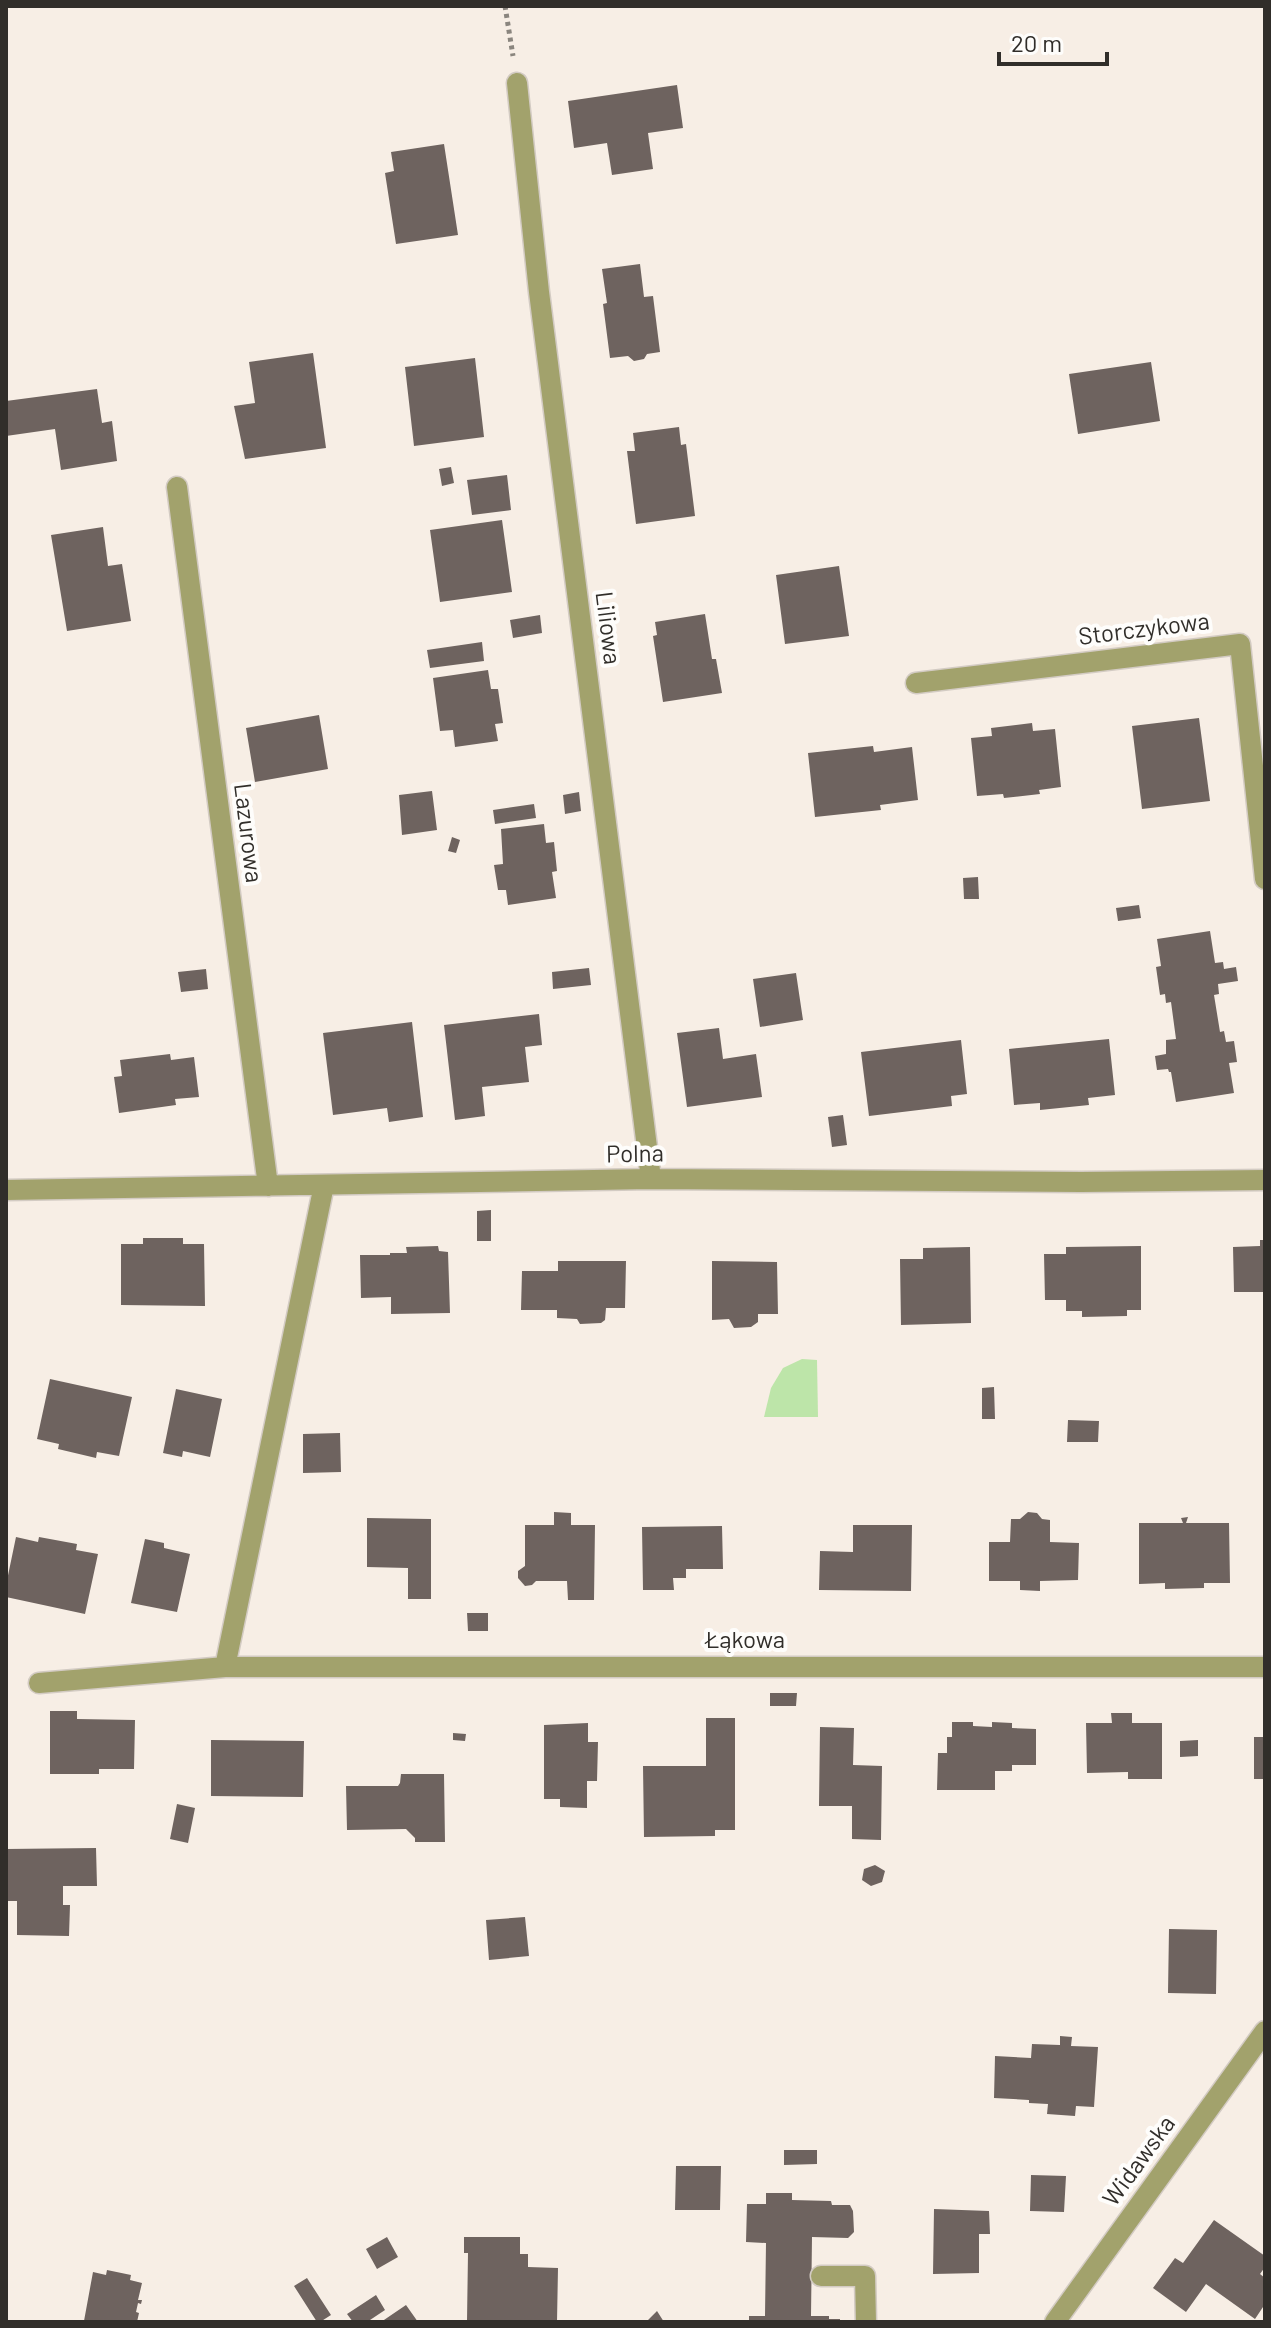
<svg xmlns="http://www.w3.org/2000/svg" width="1271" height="2328" font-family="Barlow,sans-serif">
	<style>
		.green { fill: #bde5a9 }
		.building { fill: #6e635f }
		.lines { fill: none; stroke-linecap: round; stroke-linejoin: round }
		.minor-casing { stroke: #d3cbc3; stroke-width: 23 }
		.path { stroke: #8a857e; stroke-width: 5; stroke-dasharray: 4 4; stroke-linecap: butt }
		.minor { stroke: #a2a26c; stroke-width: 20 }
		.labels { text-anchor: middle; stroke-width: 8; stroke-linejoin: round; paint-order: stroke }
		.street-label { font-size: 24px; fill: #312e2a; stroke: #fefdfb }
	</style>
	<rect width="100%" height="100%" fill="#f7eee5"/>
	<path class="green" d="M802 1359 817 1360 818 1417H764L771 1388 783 1368Z"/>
	<path class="building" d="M677 85 683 128 648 133 653 169 612 175 607 143 574 148 568 101Z
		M444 144 458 235 396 244 385 173 394 171 391 152Z
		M640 264 644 297 653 296 660 352 647 354 644 359 634 361 628 356 610 358 603 304 607 303 602 269Z
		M313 353 326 448 245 459 234 406 255 403 249 362Z
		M475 358 484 437 414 446 405 367Z
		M1151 362 1160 421 1078 434 1069 374Z
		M97 389 102 423 112 421 117 461 61 470 55 429 6 436V401Z
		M679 427 681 445 686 444 695 516 636 524 627 451H635L633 433Z
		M451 467 454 483 442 486 439 469Z
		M507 475 511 510 472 515 467 480Z
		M502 520 512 592 440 602 430 530Z
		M103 527 108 566 122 564 131 621 67 631 51 535Z
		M839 566 849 636 785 644 776 575Z
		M705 614 712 659H716L722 693 663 702 653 636 657 635 655 622Z
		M540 615 542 633 513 638 510 620Z
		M482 642 484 661 430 668 427 650Z
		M488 670 491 689H498L503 723 495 724 498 741 455 747 453 730 440 731 433 678Z
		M319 715 328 769 255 782 246 728Z
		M1199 718 1210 801 1142 809 1132 726Z
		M1032 723 1033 731 1055 729 1061 787 1039 790 1040 794 1004 798 1003 794 977 796 971 738 992 736 991 728Z
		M873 746 874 752 912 747 918 800 880 805 881 810 815 817 808 753Z
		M432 791 437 830 402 835 399 795Z
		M579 792 581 811 565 814 563 795Z
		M534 804 536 818 495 824 493 810Z
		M544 824 546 843 554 842 557 871 552 872 556 898 508 905 506 890H498L494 865 503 864 501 829Z
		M452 837 460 840 456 853 448 851Z
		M978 877 979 899H964L963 878Z
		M1139 905 1141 918 1118 921 1116 908Z
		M1210 931 1215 963 1223 962 1224 969 1236 967 1238 981 1218 984 1219 994 1214 995 1220 1032 1224 1031 1226 1042 1234 1041 1237 1062 1229 1063 1234 1093 1176 1102 1171 1072H1169L1168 1069 1157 1070 1155 1056 1166 1054V1040L1176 1039 1171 1002 1166 1003 1165 994 1160 995 1156 967 1161 966 1157 939Z
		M589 968 591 985 553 989 552 972Z
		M206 969 208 989 181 992 178 972Z
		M796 973 803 1020 760 1027 753 979Z
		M539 1014 542 1045 525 1047 529 1082 482 1087 485 1116 455 1120 444 1025Z
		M412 1022 423 1117 389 1122 387 1108 333 1115 323 1033Z
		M719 1028 723 1059 756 1054 762 1097 687 1107 677 1033Z
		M1109 1039 1115 1095 1088 1098 1089 1105 1040 1110V1103L1014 1105 1009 1049Z
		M961 1040 967 1094 951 1096 952 1106 869 1116 861 1052Z
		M170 1054 171 1060 194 1057 199 1097 175 1099 176 1105 119 1113 114 1077 122 1076 120 1060Z
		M843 1115 847 1145 832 1147 828 1117Z
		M491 1210V1241H477V1211Z
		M143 1238H183V1244H204L205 1306 121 1305V1244H143Z
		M1260 1240H1265V1292H1234L1233 1247 1260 1246Z
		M438 1246 439 1251 448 1252 450 1313 391 1314V1297L361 1298 360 1255H390V1253H407L406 1247Z
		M1141 1246V1310H1127V1316L1082 1317V1311H1066V1300H1045L1044 1254H1066V1247Z
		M970 1247 971 1323 901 1325 900 1259H923V1248Z
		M558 1261H626L625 1308H606L605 1320 601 1323 580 1324 577 1319 557 1318V1310H521L522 1271H558Z
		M712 1261 777 1262 778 1314H758V1322L751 1327 734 1328 729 1319 712 1320Z
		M50 1379 132 1397 119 1456 97 1452 96 1458 58 1449 59 1444 37 1439Z
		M994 1387 995 1419H982V1388Z
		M176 1389 222 1399 210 1457 183 1451 182 1457 163 1453Z
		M1068 1420 1099 1421 1098 1442H1067Z
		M340 1433 341 1472 303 1473V1434Z
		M554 1512 571 1513V1525H595L594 1600H568L567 1581H536L532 1585 525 1586 518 1578V1571L525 1566V1525H554Z
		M1028 1512 1037 1513 1042 1519 1050 1520V1542L1079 1543 1078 1580 1040 1581V1591L1020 1590V1581H989V1542H1010L1011 1519H1020Z
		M1188 1517 1186 1523H1229L1230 1583H1204V1588L1165 1589V1583L1139 1584V1523H1183L1181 1518Z
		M367 1518 431 1519V1599H408V1568L367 1567Z
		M853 1525H912L911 1591 819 1590 820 1551 853 1552Z
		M722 1526 723 1569H686V1578H673L674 1590H643L642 1527Z
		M16 1537 38 1542 39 1537 77 1544 76 1550 98 1554 85 1614 6 1597V1585Z
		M145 1539 164 1543V1548L190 1554 177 1612 131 1603Z
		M467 1613H488V1631H468Z
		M770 1693H797L796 1706H770Z
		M50 1711H77V1719L135 1720 134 1769H99V1774H50Z
		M1111 1713H1132V1723H1162V1779H1128V1772L1087 1773 1086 1723H1112Z
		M706 1718H735V1830H715V1836L644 1837 643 1766H706Z
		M952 1722H973V1726L992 1727V1722L1012 1723V1728L1036 1729V1765H1012V1771H995V1790H937L938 1753H947V1737H952Z
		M588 1723V1742H598L597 1781H587V1808L560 1807V1799H544V1725Z
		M820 1727 854 1728 853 1765 882 1766 881 1840 852 1839V1806H819Z
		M453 1733 466 1734 465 1741 453 1740Z
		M1254 1737H1265V1779H1254Z
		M211 1740 304 1741 303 1797 211 1796Z
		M1198 1740V1756L1180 1757V1741Z
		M401 1774H444L445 1842H415V1838L406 1829 347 1830 346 1786H398L400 1783Z
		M177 1804 195 1808 188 1843 170 1839Z
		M96 1848 97 1886H63V1905H70L69 1936 17 1935V1901H6V1849Z
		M875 1865 885 1871 882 1882 871 1886 862 1880 864 1869Z
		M525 1917 529 1956 489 1960 486 1920Z
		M1169 1929 1217 1930 1216 1994 1168 1993Z
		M1060 2036 1072 2037 1071 2046 1098 2047 1094 2107 1076 2106 1075 2116 1047 2114 1048 2104 1029 2103V2100L994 2098 995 2056 1031 2058 1032 2044 1060 2045Z
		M784 2150H817V2164L784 2165Z
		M676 2166H721L720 2210H675Z
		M1031 2175 1066 2176 1064 2212 1030 2211Z
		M766 2193H792V2200L831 2201 832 2205H850L853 2211 854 2232 848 2238 812 2237 811 2316H829V2319H840V2322H749V2316H765L766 2243 746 2242 747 2204H766Z
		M934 2209 989 2211 990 2234H979V2273L933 2274Z
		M1214 2220 1265 2256V2267L1260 2274 1265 2278V2304L1255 2319 1206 2284 1186 2312 1153 2288 1175 2258 1183 2263Z
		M387 2237 398 2257 377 2269 366 2249Z
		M464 2237H520V2254H528V2267L558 2268 557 2322 467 2321 468 2253H464Z
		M107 2270 131 2275 130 2280 142 2283 138 2300H142L141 2304 138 2303 136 2312 139 2313 137 2322 84 2321 93 2272 106 2275Z
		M307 2278 331 2315 320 2322H317L294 2286Z
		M376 2295 385 2310 367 2322H353L347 2314Z
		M406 2305 418 2322H381Z
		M657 2311 664 2322H646Z"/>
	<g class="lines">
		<defs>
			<path id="minor" d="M517 83 539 292 651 1179
				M177 487 268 1186
				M916 683 1240 644 1265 879
				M6 1190 651 1179 1081 1182 1265 1180
				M225 1667 324 1185
				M39 1683 225 1667H1265
				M821 2276H865L866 2322
				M1055 2322 1265 2031"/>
		</defs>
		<use href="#minor" class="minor-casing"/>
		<path class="path" d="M505 6 513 56"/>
		<use href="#minor" class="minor"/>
	</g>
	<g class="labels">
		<g class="street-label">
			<text transform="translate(608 628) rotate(83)" y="8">Liliowa</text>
			<text transform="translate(1144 629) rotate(-7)" y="8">Storczykowa</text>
			<text transform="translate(248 833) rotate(83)" y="8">Lazurowa</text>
			<text transform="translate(635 1154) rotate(-1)" y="8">Polna</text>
			<text x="745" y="1648">Łąkowa</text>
			<text transform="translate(1139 2161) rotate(-54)" y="8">Widawska</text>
		</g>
	</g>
	<rect width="1271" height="2328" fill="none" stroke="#312e2a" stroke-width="16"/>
	<path d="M999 52v12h108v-12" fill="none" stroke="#312e2a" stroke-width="4"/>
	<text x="1011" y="52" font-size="24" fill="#312e2a" stroke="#fefdfb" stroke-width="6" paint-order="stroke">20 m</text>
</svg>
